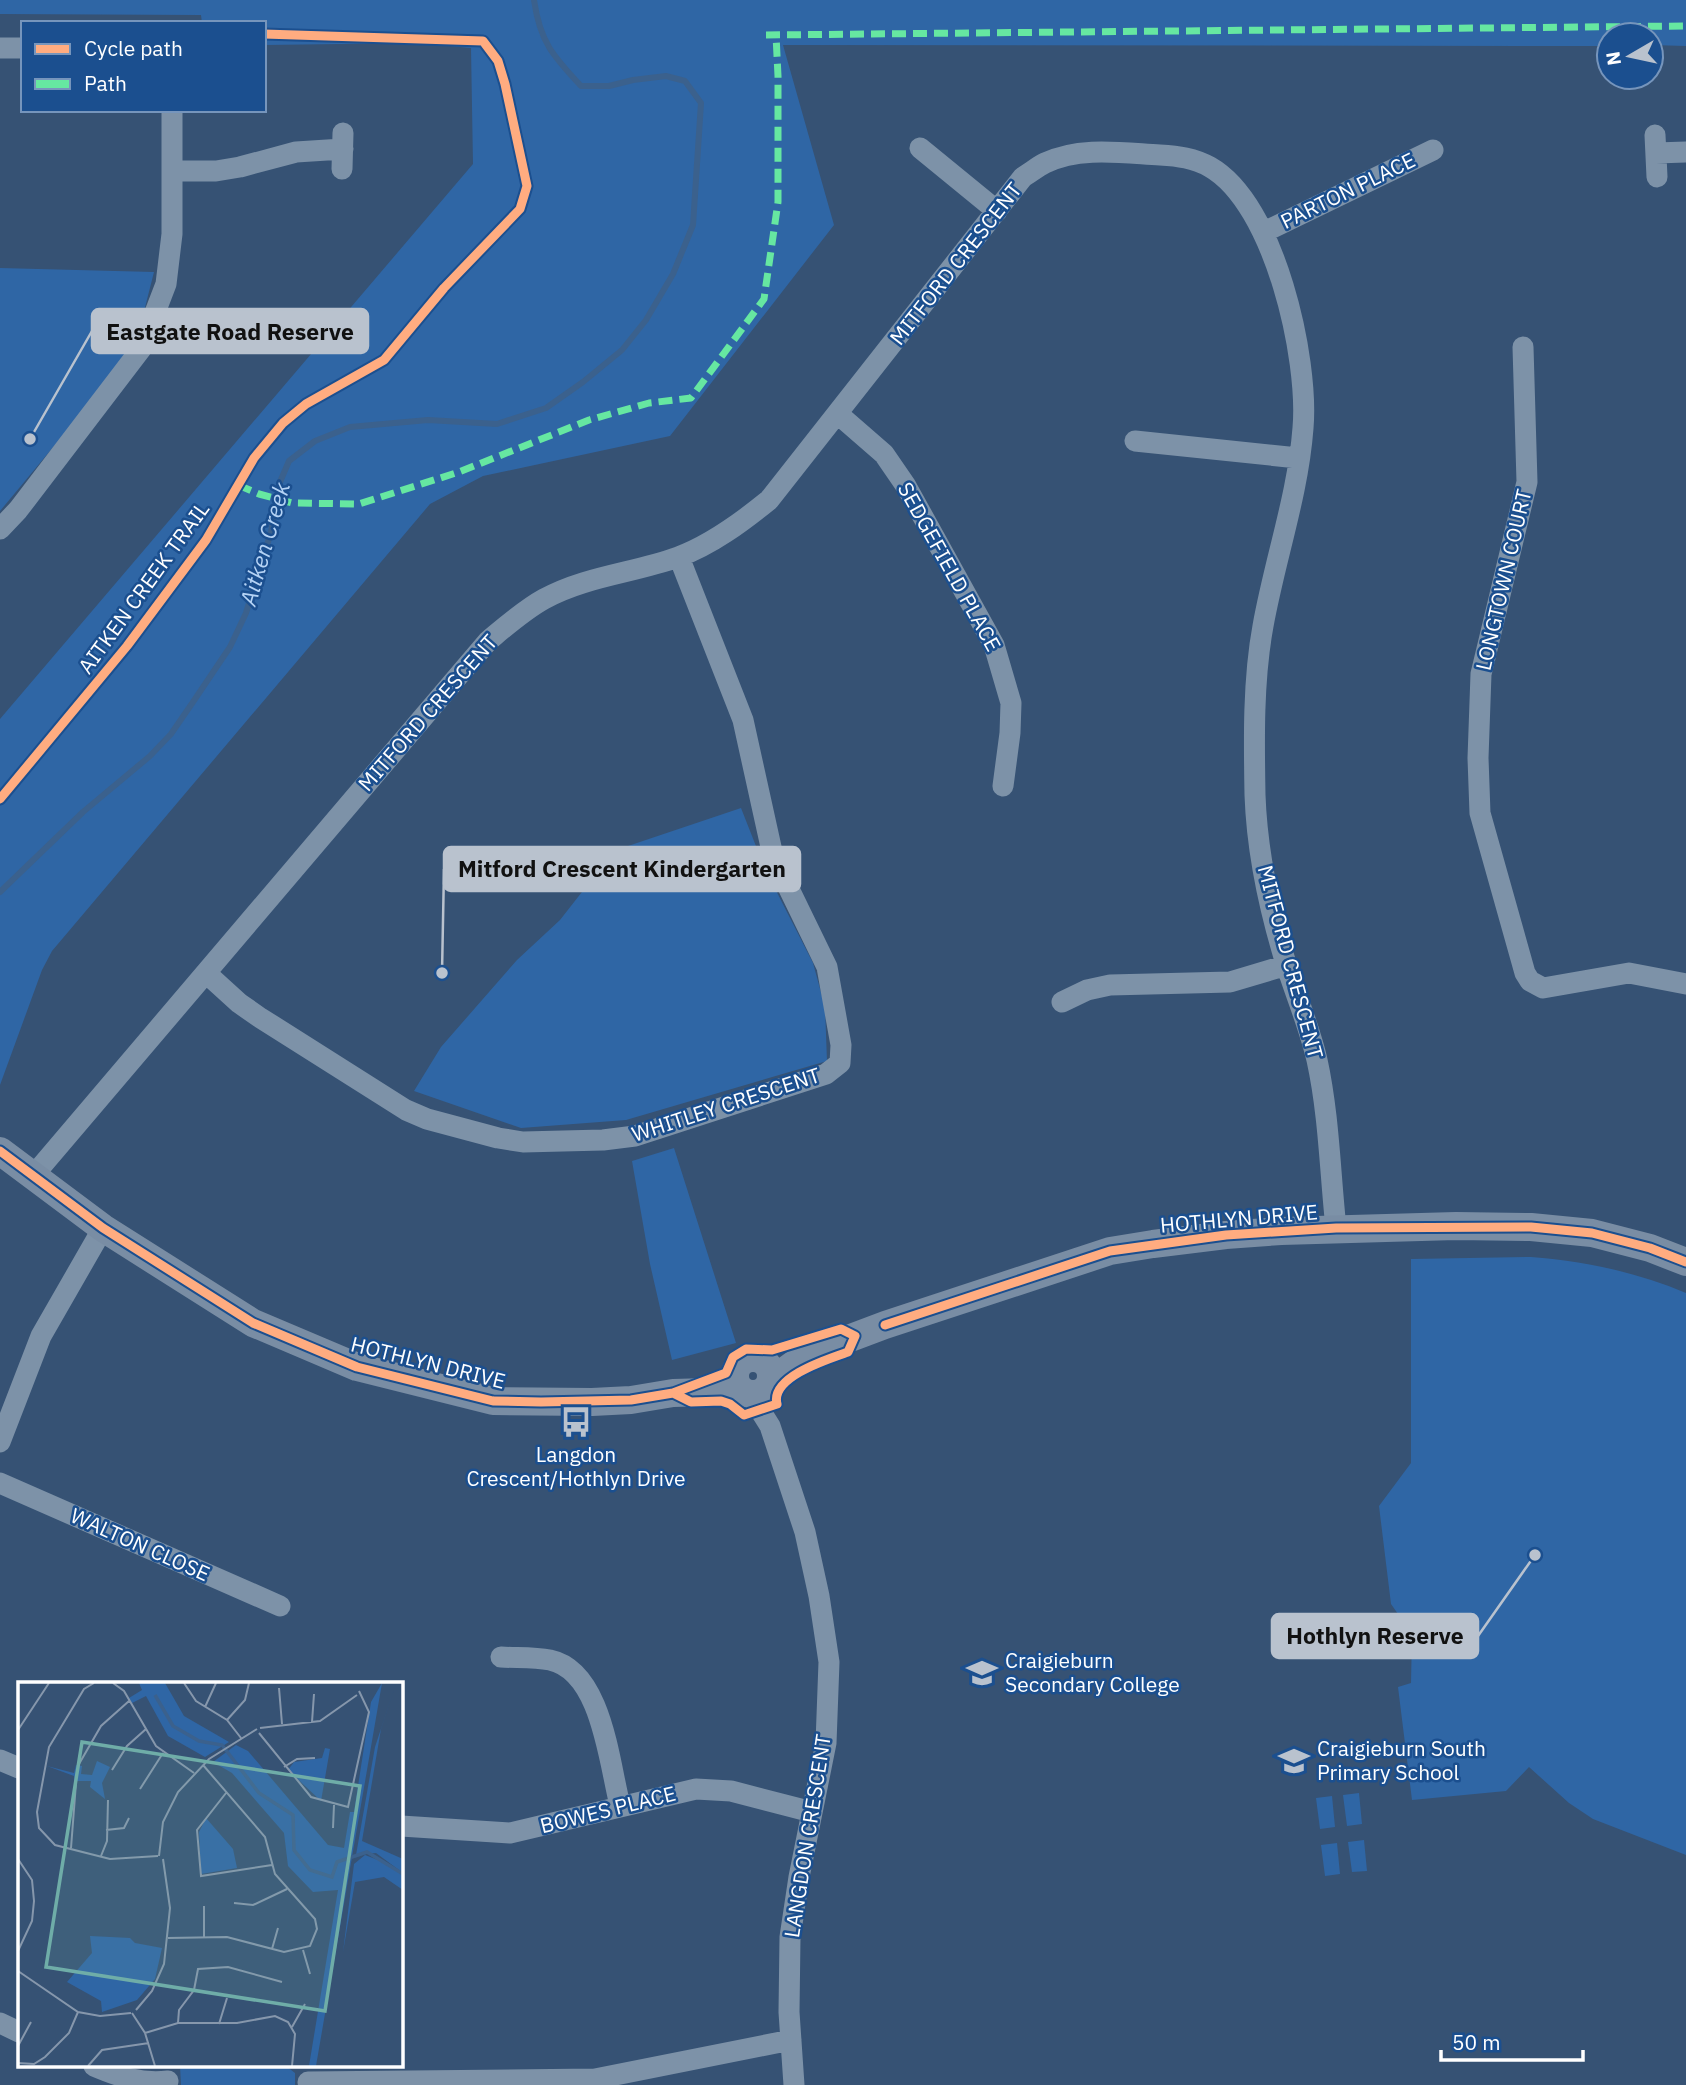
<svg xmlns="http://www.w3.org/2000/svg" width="1686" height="2085" font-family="'IBM Plex Sans',sans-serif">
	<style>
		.green { fill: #2f66a5 }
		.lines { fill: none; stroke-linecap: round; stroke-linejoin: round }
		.stream { stroke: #3b618d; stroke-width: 6 }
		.street { stroke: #7d92a8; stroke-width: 21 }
		.secondary { stroke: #798da4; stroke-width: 28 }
		.quiet { stroke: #66e7a1; stroke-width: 7; stroke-dasharray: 14 7; stroke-linecap: butt }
		.cycleway-casing { stroke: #1b4f8f; stroke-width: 13 }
		.cycleway { stroke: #ffac80; stroke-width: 9 }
		.labels { text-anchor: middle; stroke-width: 5; stroke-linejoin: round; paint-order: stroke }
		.street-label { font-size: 21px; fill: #fff; stroke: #1b4f8f }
		.poi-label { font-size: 21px; fill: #fff; stroke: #1b4f8f; text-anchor: start }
		.water-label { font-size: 23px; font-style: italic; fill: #b5d3f5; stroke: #1b4f8f }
		.inset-river { fill: none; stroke: #3b618d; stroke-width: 3.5 }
		.inset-road { fill: none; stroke: #8697ac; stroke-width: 2 }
		.view { fill: #6fada8; fill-opacity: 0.15; stroke: #6fada8; stroke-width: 3.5 }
		.inset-edge { fill: none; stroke: #fff; stroke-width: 3.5 }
		.leader { fill: none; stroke: #b9c2ce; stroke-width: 2.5 }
		.callout-dot { fill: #b9c2ce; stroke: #1b4f8f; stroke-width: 2.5 }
		.callout { fill: #b9c2ce; stroke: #b9c2ce; stroke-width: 2.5 }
		.callout-label { font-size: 23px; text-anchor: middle; font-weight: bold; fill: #111 }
	</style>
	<rect width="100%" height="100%" fill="#365274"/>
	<path class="green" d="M0 0H1686V46L1651 45V35H1609V46L783 45 834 225 670 436 483 476 430 504 52 951 42 970 0 1085V719L473 164 471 48 419 43 264 45V23H202L201 15 0 14Z
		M0 268 154 272 138 335 119 368 0 511Z
		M741 808 765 869 813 963 825 1007 827 1061 626 1120 521 1128 414 1091 441 1047 517 960 560 920 607 860 625 847Z
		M674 1148 736 1343 672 1360 650 1264 632 1161Z
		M1531 1257C1585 1261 1636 1272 1686 1293V1855L1593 1819 1569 1803 1529 1767 1506 1791 1412 1800 1398 1687 1411 1683 1412 1634 1391 1604 1379 1506 1411 1463V1259Z
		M1359 1793 1362 1824 1347 1826 1343 1795Z
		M1332 1796 1335 1827 1320 1829 1316 1798Z
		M1364 1840 1367 1871 1352 1872 1348 1842Z
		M1337 1843 1340 1874 1325 1876 1321 1845Z
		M180 2066H286L295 2073V2085H181Z"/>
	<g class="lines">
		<path class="stream" d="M0 892 83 812 150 756 171 734 193 702 230 647 246 613 271 532 280 482 289 461 315 441 350 427 428 420 497 424 546 408 583 382 622 350 646 320 673 274 693 225 701 103 685 81 666 76 633 80 609 86H581C553 56 540 42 534 0"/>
		<path class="street" d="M0 48H23
			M1655 135 1657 177
			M920 148 997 211
			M1656 153 1686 152
			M342 169 343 133
			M172 171H216L240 167 296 152 343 149
			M1264 232 1433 150
			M1523 347 1527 482 1481 674 1478 758 1480 813 1525 973 1530 981 1543 988 1629 973 1686 984
			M838 414 884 454 906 486 994 645 1011 703 1010 733 1003 786
			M1135 441 1298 458
			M0 529 18 510 141 349 166 284 172 234V110
			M206 973 239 1003 259 1017 406 1110 427 1119 498 1138 523 1142 603 1140 635 1136 826 1074 840 1063 841 1045 827 967 773 856 743 720 679 557
			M1062 1002 1087 990 1110 985 1230 982 1287 965
			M33 1176 488 641C506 626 524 610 544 599 586 576 634 573 678 557 711 545 742 522 769 500L1023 177C1030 173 1037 167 1045 163 1080 146 1123 153 1160 155 1178 156 1194 158 1210 167 1275 204 1309 359 1303 428 1298 495 1275 559 1263 626 1253 680 1254 740 1255 795 1257 853 1270 912 1287 967 1297 998 1310 1029 1317 1060 1329 1115 1330 1172 1336 1228
			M750 1394 770 1426 805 1532 819 1596 829 1662 826 1743 799 1877 790 1937 789 2012 794 2085
			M0 1442 41 1336 103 1228
			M0 1483 280 1606
			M501 1657C516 1658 534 1657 550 1660 602 1671 609 1763 620 1805
			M0 1760 19 1768
			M401 1826 510 1833 696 1789 731 1791 812 1812
			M0 2023 19 2032
			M94 2066C120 2077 140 2084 168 2081
			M308 2082 595 2079 791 2040"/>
		<path class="secondary" d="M0 1151 103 1228 253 1323 357 1367 493 1401 592 1402 631 1400 673 1393 743 1391
			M735 1376a18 18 0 1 1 36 0a18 18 0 1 1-36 0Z
			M771 1381 808 1354 885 1325 1110 1251 1153 1244 1226 1235 1281 1231 1456 1226 1531 1227 1592 1233 1650 1248 1686 1262"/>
		<path class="quiet" d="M766 35 1686 26
			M238 485 259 494 292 503 359 504 459 472 589 420 649 403 691 398 764 299 778 202V76L776 35"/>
		<defs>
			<path id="cycleway" d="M0 799 127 646 206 540 254 458 283 423 306 404 384 360 444 288 520 209 527 186 505 84 498 61 483 41 264 34
				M0 1151 103 1228 253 1323 357 1367 493 1401 541 1402 631 1400 673 1393 726 1373 733 1357 746 1349 772 1350 841 1329 855 1336 848 1352C828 1359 770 1377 777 1404L744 1415 730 1404 721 1401 691 1402 673 1393
				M885 1325 1110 1251 1226 1235 1336 1228 1531 1227 1592 1233 1650 1248 1686 1262"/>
		</defs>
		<use href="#cycleway" class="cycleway-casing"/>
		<use href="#cycleway" class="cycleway"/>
	</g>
	<defs>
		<symbol id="bus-bare" viewBox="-9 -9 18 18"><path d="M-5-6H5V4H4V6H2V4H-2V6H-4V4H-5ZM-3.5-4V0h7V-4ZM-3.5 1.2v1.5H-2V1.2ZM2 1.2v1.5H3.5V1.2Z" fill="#b9c2ce" stroke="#1b4f8f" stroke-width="2.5" paint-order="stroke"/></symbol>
		<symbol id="school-bare" viewBox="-9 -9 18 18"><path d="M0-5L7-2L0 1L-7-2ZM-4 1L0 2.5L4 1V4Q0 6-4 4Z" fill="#b9c2ce" stroke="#1b4f8f" stroke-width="2.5" paint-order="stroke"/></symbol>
	</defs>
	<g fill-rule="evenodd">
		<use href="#bus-bare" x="554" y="1400" width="44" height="44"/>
		<use href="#school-bare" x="960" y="1651" width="44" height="44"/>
		<use href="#school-bare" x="1272" y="1739" width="44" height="44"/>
	</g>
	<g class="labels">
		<g class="street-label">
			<text transform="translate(1348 191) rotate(-26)" y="7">PARTON PLACE</text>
			<text transform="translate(956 264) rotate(-52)" y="7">MITFORD CRESCENT</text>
			<text transform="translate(949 567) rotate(61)" y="7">SEDGEFIELD PLACE</text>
			<text transform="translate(1504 580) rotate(-77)" y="7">LONGTOWN COURT</text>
			<text transform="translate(144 588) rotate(-54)" y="7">AITKEN CREEK TRAIL</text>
			<text transform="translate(428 713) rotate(-49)" y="7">MITFORD CRESCENT</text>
			<text transform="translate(1290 962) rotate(75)" y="7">MITFORD CRESCENT</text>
			<text transform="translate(726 1105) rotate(-18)" y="7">WHITLEY CRESCENT</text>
			<text transform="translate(1239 1219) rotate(-5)" y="7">HOTHLYN DRIVE</text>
			<text transform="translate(428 1363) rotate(14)" y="7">HOTHLYN DRIVE</text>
			<text transform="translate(140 1545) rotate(24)" y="7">WALTON CLOSE</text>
			<text transform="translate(608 1810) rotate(-14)" y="7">BOWES PLACE</text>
			<text transform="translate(808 1836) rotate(-81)" y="7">LANGDON CRESCENT</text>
		</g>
		<g class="poi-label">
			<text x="576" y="1462" text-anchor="middle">Langdon<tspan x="576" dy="24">Crescent/Hothlyn Drive</tspan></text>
			<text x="1005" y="1668">Craigieburn<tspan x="1005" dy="24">Secondary College</tspan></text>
			<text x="1317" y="1756">Craigieburn South<tspan x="1317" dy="24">Primary School</tspan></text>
		</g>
		<g class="water-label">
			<text transform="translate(265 544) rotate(-74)" y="8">Aitken Creek</text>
		</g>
	</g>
	<g transform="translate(18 1682)">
		<rect width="385" height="385" fill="#365274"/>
		<path d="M121 1H147L166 34 211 60 187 75 150 54 128 14 114 21 111 16 124 8ZM364 1 298 384H291L320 208 295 210 270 184 266 151 214 91 195 80 218 63 230 69 310 163 326 166 332 130H336L353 20ZM378 1 363 47 344 159 385 177V191L358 171 338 173 357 65ZM307 66 312 67 303 119 270 88 276 80 304 76ZM79 79 92 85 84 101 87 117 72 105 73 99H56V94L29 84 56 91 58 83 64 84 63 92 74 93ZM188 136 215 167 219 186 183 192 181 150ZM347 173 373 183 385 194V208L366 195 337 200 325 270 336 182ZM72 254 112 256 117 261 144 266 137 297 119 318 84 330 83 319 49 300 74 271Z" fill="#2f66a5"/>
		<path class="inset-river" d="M137 13 155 44 181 59 204 63 241 111 275 133 276 168 292 188 314 195 319 180 349 170 385 192"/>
		<path class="inset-road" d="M76 1 66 7 31 65 19 130 21 146 37 163 92 177 140 174M95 1 106 9 138 64 176 91M166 1 178 19 209 38 223 56M261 6 264 42M187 25 198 1M209 38 227 18 231 1M294 40 296 12M242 46 302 39 339 13M0 48 31 1M241 51 293 115 330 125 351 30 341 9M61 82 83 44 111 19M266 85 279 77 297 76M94 88 109 64 128 47M122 107 145 71M208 111 179 148 183 194 254 183M315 146 316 123M88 148 106 146 111 136M53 166 58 101M83 174 89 159 90 118M141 174 145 140 160 110 191 77 239 47M0 177 14 198 16 219 14 239 0 269M216 221 235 223 269 207M186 224V255M150 256 209 255 266 270 292 264 299 247 297 237 257 192 247 155 185 83M254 267 260 246M285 268 292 292M0 289 60 330 82 334 113 331M118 328 134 309 146 282 152 226 145 177M114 331 127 351 137 384M160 341 161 328 176 308 180 287 210 285 264 300M201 342 209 316M274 345 287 322M127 351 160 341H219L257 334 270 340 277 352 274 384M0 364 13 340M0 381 16 382 27 375 51 351 60 330M70 384 84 368 131 361"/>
		<path class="view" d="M64 60 342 104 307 329 28 285Z"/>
		<rect width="385" height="385" class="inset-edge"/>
	</g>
	<path class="leader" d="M30 439L92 331M442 973L444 869M1535 1555L1478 1636"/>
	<g class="callout-dot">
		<circle cx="30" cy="439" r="7"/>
		<circle cx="442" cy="973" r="7"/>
		<circle cx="1535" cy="1555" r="7"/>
	</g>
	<g class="callout">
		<rect x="92" y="309" width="276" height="44" rx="7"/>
		<rect x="444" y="847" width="356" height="44" rx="7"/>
		<rect x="1272" y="1614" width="206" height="44" rx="7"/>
	</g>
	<g class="callout-label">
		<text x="230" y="340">Eastgate Road Reserve</text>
		<text x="622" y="877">Mitford Crescent Kindergarten</text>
		<text x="1375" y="1644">Hothlyn Reserve</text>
	</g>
	<rect x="21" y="21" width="245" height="91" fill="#1b4f8f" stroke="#7695bc" stroke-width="2"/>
	<rect x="35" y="44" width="35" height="10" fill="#ffac80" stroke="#7695bc" stroke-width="2"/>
	<text x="84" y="56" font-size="21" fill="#ffffff">Cycle path</text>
	<rect x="35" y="79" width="35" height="10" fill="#66e7a1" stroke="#7695bc" stroke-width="2"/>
	<text x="84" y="91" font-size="21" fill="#ffffff">Path</text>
	<g transform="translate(1630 56) rotate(261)"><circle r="33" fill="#1b4f8f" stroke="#7695bc" stroke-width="2"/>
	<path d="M0-5L12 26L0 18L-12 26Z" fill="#b9c2ce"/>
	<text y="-10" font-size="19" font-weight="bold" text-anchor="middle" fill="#ffffff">N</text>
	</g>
	<path d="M1441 2050v10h142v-10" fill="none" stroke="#ffffff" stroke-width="3.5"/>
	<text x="1452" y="2050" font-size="21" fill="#ffffff" stroke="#1b4f8f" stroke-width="5" paint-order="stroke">50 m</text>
</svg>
